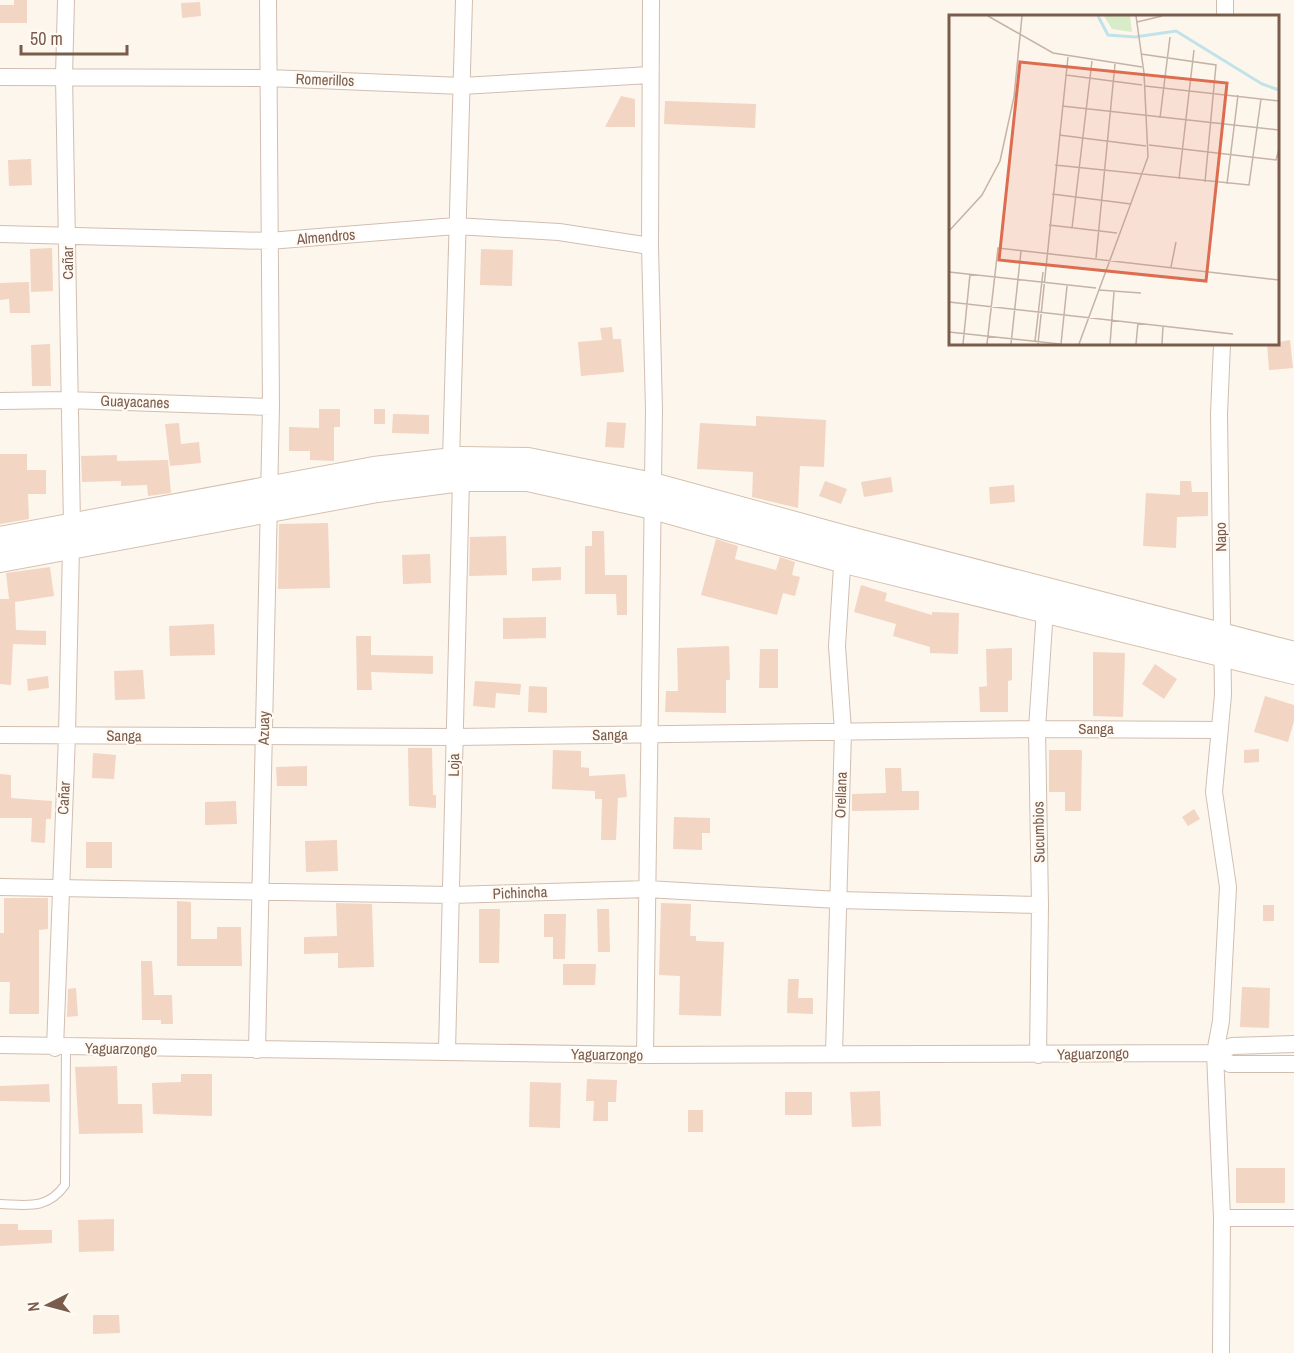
<svg xmlns="http://www.w3.org/2000/svg" width="1294" height="1353" font-family="'Archivo Narrow',sans-serif">
	<style>
		.building { fill: #f3d5c3 }
		.lines { fill: none; stroke-linecap: round; stroke-linejoin: round }
		.service-casing { stroke: #d1beb0; stroke-width: 10 }
		.minor-casing { stroke: #d1beb0; stroke-width: 18 }
		.secondary-casing { stroke: #d6c0b0; stroke-width: 26 }
		.service { stroke: #fff; stroke-width: 8 }
		.minor { stroke: #fff; stroke-width: 16 }
		.secondary { stroke: #fff; stroke-width: 24 }
		.labels { text-anchor: middle; stroke-width: 4.5; stroke-linejoin: round; paint-order: stroke }
		.street-label { font-size: 15px; fill: #7a5c4d; stroke: #fffaf3 }
		.inset-river { fill: none; stroke: #bfe3e8; stroke-width: 3 }
		.inset-road { fill: none; stroke: #c5b3a7; stroke-width: 1.5 }
		.view { fill: #dc6d51; fill-opacity: 0.15; stroke: #dc6d51; stroke-width: 3 }
		.inset-edge { fill: none; stroke: #7a5c4d; stroke-width: 3 }
	</style>
	<rect width="100%" height="100%" fill="#fdf6ec"/>
	<path class="building" d="M14 0H27V23H0V5H14Z
		M200 2 201 16 182 18 181 3Z
		M621 96 635 99V127H605Z
		M665 101 756 104 755 128 664 124Z
		M31 159 32 185 9 186 8 160Z
		M52 248 53 291 31 292 30 249Z
		M481 249 513 250 512 286 480 285Z
		M29 282 30 313H10L9 299 0 300V283Z
		M612 327 613 339H621L624 372 581 376 578 342 602 340 600 328Z
		M1290 340 1293 368 1269 370 1267 344Z
		M50 344 51 386H32L31 345Z
		M319 409H340V427H334V461L310 460V451H289V427L319 428Z
		M374 409H385V424H374Z
		M393 414 429 415V434L392 433Z
		M756 416 826 420 824 467 800 466 798 508 752 497 753 472 697 469 700 423 756 426Z
		M607 422 626 423 624 448 605 447Z
		M179 423 181 444 199 442 201 463 170 466 165 424Z
		M0 454H27V470H46V494H28L29 519 0 524Z
		M117 455V461L168 460 171 493 148 496 147 485 121 486V481L82 482 81 456Z
		M891 477 893 492 864 497 861 482Z
		M825 481 847 489 841 504 819 496Z
		M1180 481H1191L1192 492H1208V516L1177 517 1176 548 1143 546 1146 493 1180 495Z
		M1014 485 1015 502 990 504 989 487Z
		M328 523 330 588 278 589 279 524Z
		M592 531H604L605 575H627V615H617L616 594H585V546H592Z
		M506 536 507 575 469 576 470 537Z
		M716 539 738 546 735 559 776 570 780 557 795 562 792 575 800 577 795 596 783 593 777 615 701 595Z
		M430 554 431 583 403 584 402 555Z
		M50 567 54 596 15 602 16 630 46 631V645L13 644 11 685 0 684V599H9L6 573Z
		M561 567V580L532 581V568Z
		M861 585 887 593 885 601 932 615V612L959 613 958 654 930 653V647L893 636 896 624 854 612Z
		M546 617V638L503 639V618Z
		M214 624 215 655 170 656 169 626Z
		M356 636H371V655L433 656V674L371 672 372 690H357Z
		M729 646 730 680H726V713L665 712 666 691H678L677 648Z
		M1012 648V680L1008 681V712H980L979 687 987 686 986 649Z
		M760 649H778V688H759Z
		M1093 652 1125 653 1123 717 1093 716Z
		M1155 664 1177 679 1164 699 1142 684Z
		M143 670 145 699 115 700 114 671Z
		M48 676 49 688 28 691 27 679Z
		M475 681 521 684 520 695 496 693 495 708 473 706Z
		M529 686 547 687V713L528 712Z
		M1265 696 1294 705V721L1288 742 1254 732Z
		M408 748H432L433 795H436V808L409 806Z
		M1259 749V762L1244 763V750Z
		M553 750 581 751V767L589 768V776L625 774 627 797 618 798 616 840H601L602 799H595V791L552 789Z
		M1049 750H1082L1081 811H1065V792H1049Z
		M93 753 116 755 114 779 92 778Z
		M307 766V786H277L276 767Z
		M885 768H901L902 791H919V810L852 811V794L886 793Z
		M0 774 11 775V798L52 801 51 819H46L45 843 31 842 32 818H0Z
		M236 801 237 824 205 825V802Z
		M1194 809 1200 819 1188 826 1182 817Z
		M674 817 710 818V833H702V850L673 849Z
		M337 840 338 871 306 872 305 841Z
		M86 842H112V868H86Z
		M4 898H48V929L39 930V1014H9L10 982H0V933H4Z
		M177 901 191 902V939H217V927H241L242 966H177Z
		M336 903 372 904 374 967 338 968V953L304 954V937L337 936Z
		M661 903 691 904 690 936H696V941L724 942 721 1016 679 1015 680 976 659 975Z
		M1263 905H1274V921H1263Z
		M479 909H500L499 963H479Z
		M597 909H609L610 952H598Z
		M544 914H566L565 959H553V937H544Z
		M141 961H152L154 995H172L173 1024H161V1020H142Z
		M563 964H596L595 985H563Z
		M788 979H799L798 998H813V1014L787 1013Z
		M1242 987 1270 988 1269 1028 1240 1027Z
		M76 988 78 1016 67 1017 68 989Z
		M117 1066 118 1104H142L143 1133 79 1134 75 1067Z
		M181 1074H212V1116L153 1114 152 1083 181 1082Z
		M587 1079 617 1080 616 1102H608V1121H593L594 1101H586Z
		M530 1082 561 1083 560 1128 529 1127Z
		M49 1084 50 1102 0 1101V1086Z
		M880 1091 881 1126 852 1127 850 1092Z
		M785 1092H812V1115H785Z
		M688 1110H703V1132H688Z
		M1236 1168H1285V1203H1236Z
		M114 1219V1251L79 1252 78 1220Z
		M0 1224H18V1230H52V1243L0 1246Z
		M93 1315H119L120 1333 93 1334Z"/>
	<g class="lines">
		<defs>
			<path id="service" d="M0 1204C28 1205 47 1210 65 1185L66 1048"/>
			<path id="minor" d="M66 0 64 76 72 526
				M1225 0V16
				M0 77 269 78 462 86 650 75
				M0 234 269 241 456 226 559 232 650 246
				M0 401 68 400 271 407
				M451 460 464 0
				M0 735 455 737 1037 729 1219 730
				M0 887 451 895 647 889 838 900 1040 905
				M0 1045 645 1055 1215 1053 1232 1046 1294 1044
				M55 1048 67 735 71 547
				M257 1050 271 407 268 0
				M447 1051 461 479
				M834 1053 843 731 837 646 843 551
				M1215 1053 1230 1064H1294
				M645 1055 654 410 650 246 651 0
				M1038 1055 1040 905 1037 729 1045 609
				M1222 1218H1294
				M1221 1353 1222 1218 1215 1053 1221 1021 1228 887 1214 792 1223 695 1219 414 1222 344"/>
			<path id="secondary" d="M0 539 374 469 462 459 528 460 653 485 846 538 1294 654
				M0 560 377 490 461 479H528L653 507 841 560 1294 672"/>
		</defs>
		<use href="#service" class="service-casing"/>
		<use href="#minor" class="minor-casing"/>
		<use href="#secondary" class="secondary-casing"/>
		<use href="#service" class="service"/>
		<use href="#minor" class="minor"/>
		<use href="#secondary" class="secondary"/>
	</g>
	<g class="labels">
		<g class="street-label">
			<text transform="translate(325 80) rotate(2)" y="5">Romerillos</text>
			<text transform="translate(326 237) rotate(-5)" y="5">Almendros</text>
			<text transform="translate(68 263) rotate(-90)" y="5">Cañar</text>
			<text transform="translate(135 402) rotate(2)" y="5">Guayacanes</text>
			<text transform="translate(1221 537) rotate(-91)" y="5">Napo</text>
			<text transform="translate(264 728) rotate(-89)" y="5">Azuay</text>
			<text x="1096" y="734">Sanga</text>
			<text transform="translate(610 735) rotate(-1)" y="5">Sanga</text>
			<text transform="translate(124 736) rotate(1)" y="5">Sanga</text>
			<text transform="translate(454 765) rotate(-89)" y="5">Loja</text>
			<text transform="translate(841 795) rotate(-88)" y="5">Orellana</text>
			<text transform="translate(64 798) rotate(-87)" y="5">Cañar</text>
			<text transform="translate(1039 832) rotate(-91)" y="5">Sucumbios</text>
			<text transform="translate(520 893) rotate(-2)" y="5">Pichincha</text>
			<text transform="translate(121 1049) rotate(1)" y="5">Yaguarzongo</text>
			<text transform="translate(1093 1054) rotate(-1)" y="5">Yaguarzongo</text>
			<text transform="translate(607 1055) rotate(1)" y="5">Yaguarzongo</text>
		</g>
	</g>
	<g transform="translate(949 15)">
		<rect width="330" height="330" fill="#fdf6ec"/>
		<path d="M155 1H181L183 17 163 14Z" fill="#d8ecc9"/>
		<path class="inset-river" d="M149 1 159 20 186 22 227 16 313 69 330 75"/>
		<path class="inset-road" d="M39 1 104 38 193 52M188 7 213 1M192 39 267 50 256 167M117 60 193 70M196 71 330 86M113 91 330 115M211 103 221 22M110 120 197 131M200 130 327 145 330 134M106 150 300 170 312 84M230 164 245 35M278 169 289 80M103 179 182 189M100 210 168 218M123 213 143 46M0 216 33 180 51 146 65 82 73 1M147 243 166 49M222 252 227 227M0 257 147 273M150 275 192 278M0 287 284 319M0 317 111 329M86 326 94 257M14 329 21 259M38 329 49 233 330 265M62 329 72 236M89 329 119 42M112 329 118 271M130 329 199 142 195 58 187 1M161 329 165 277M187 329 189 308M213 329 214 311"/>
		<path class="view" d="M71 47 278 68 257 266 50 245Z"/>
		<rect width="330" height="330" class="inset-edge"/>
	</g>
	<g transform="translate(48 1305) rotate(264)" stroke="#fffaf3" stroke-width="4.5" paint-order="stroke">
	<path d="M0-4.5L10 22L0 15L-10 22Z" fill="#7a5c4d"/>
	<text y="-9" font-size="16" font-weight="bold" text-anchor="middle" fill="#7a5c4d">N</text>
	</g>
	<path d="M21 45v9h106v-9" fill="none" stroke="#7a5c4d" stroke-width="3"/>
	<text x="30" y="45" font-size="18" fill="#7a5c4d" stroke="#fffaf3" stroke-width="4.5" paint-order="stroke">50 m</text>
</svg>
